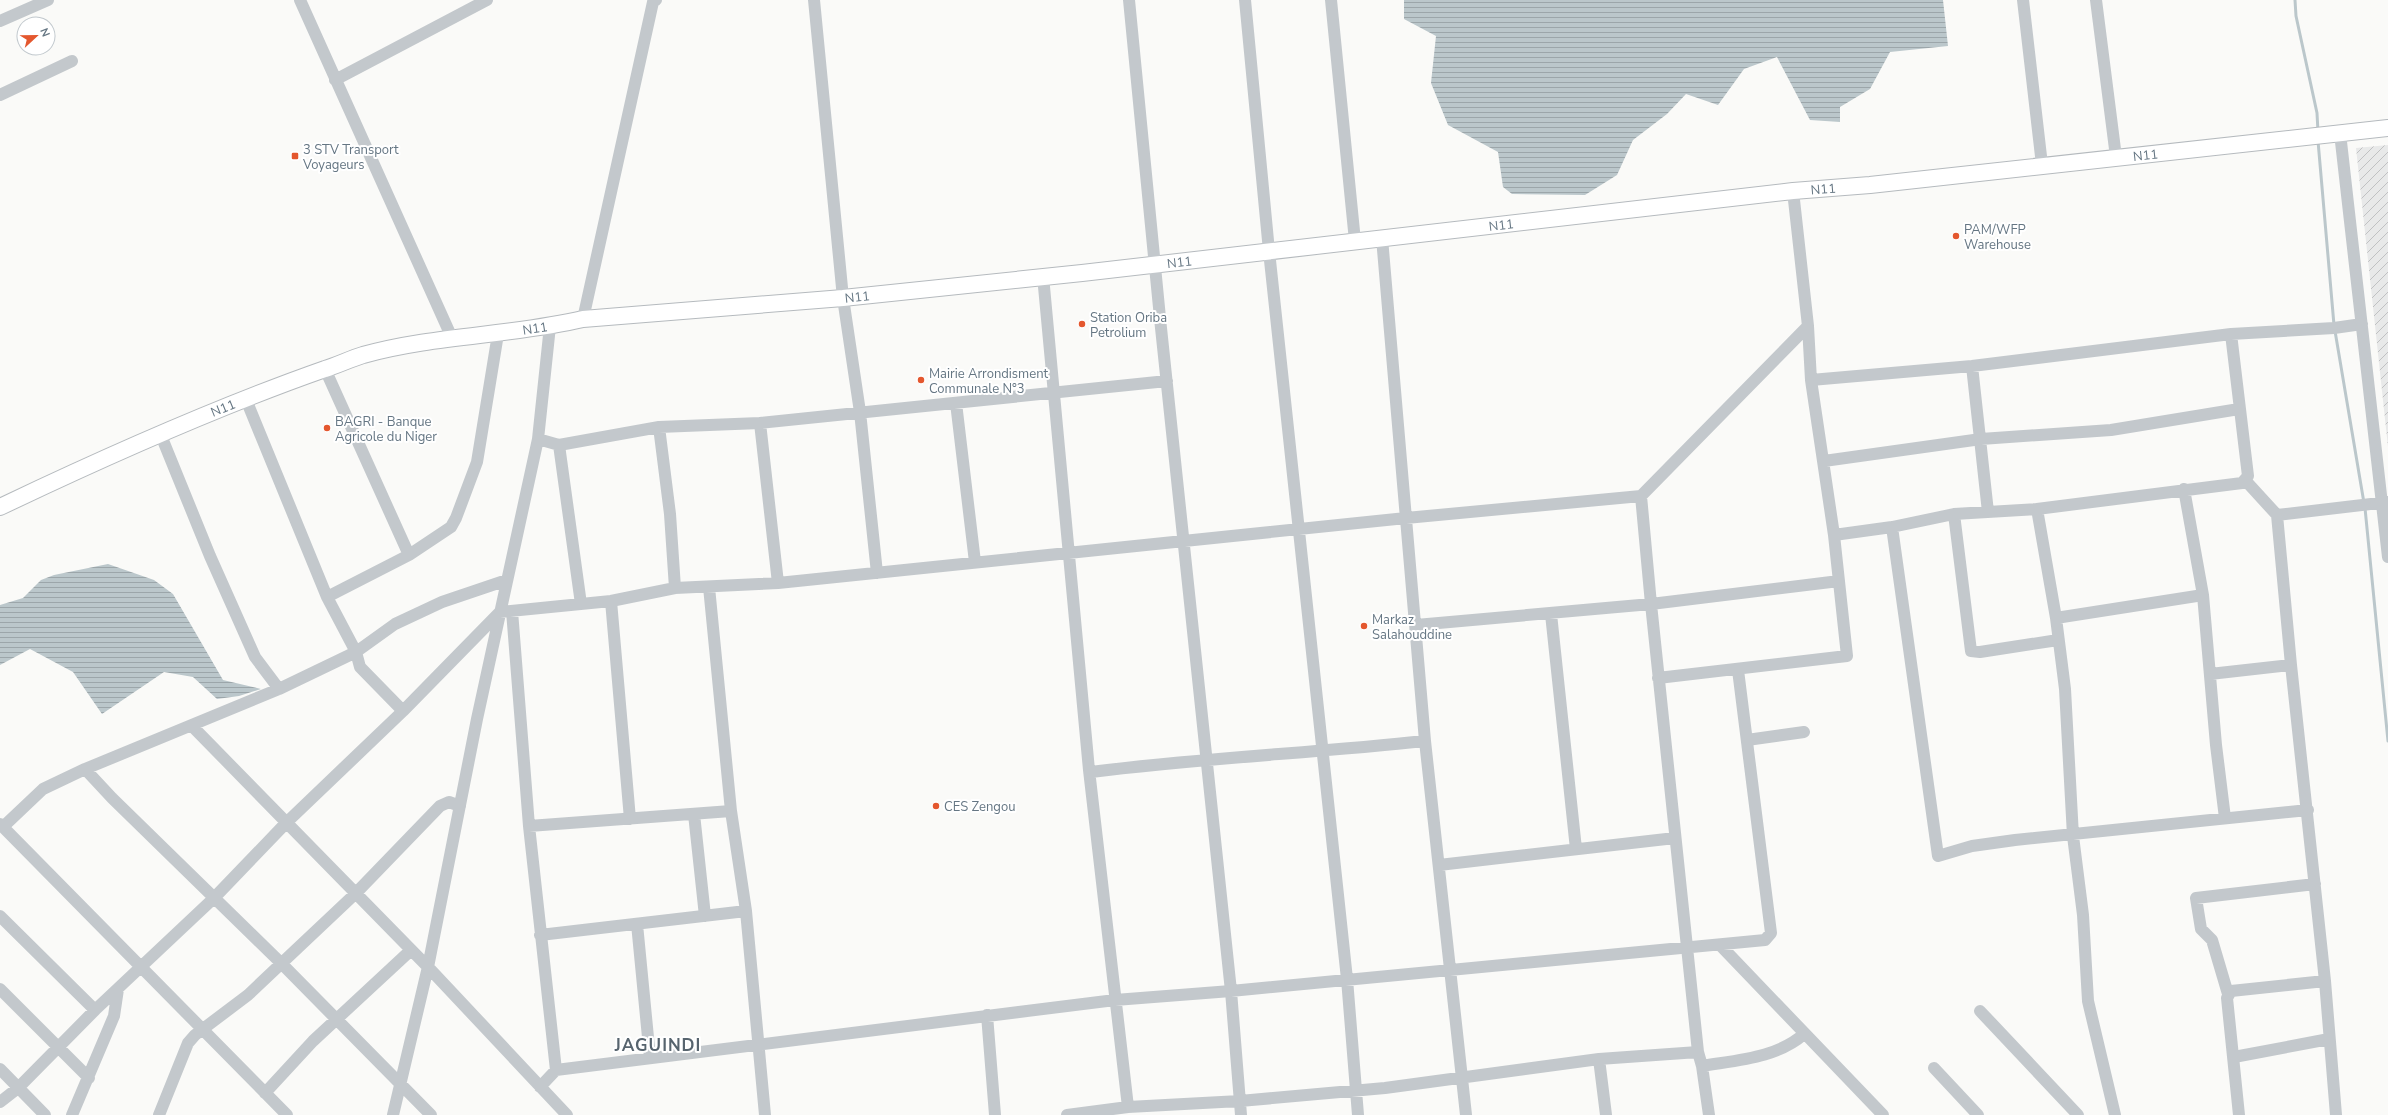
<svg xmlns="http://www.w3.org/2000/svg" width="2388" height="1115" font-family="'Nunito Sans',sans-serif">
	<style>
		.industrial { fill: url(#industrial-furrows) }
		.water { fill: url(#water-rules) }
		.lines { fill: none; stroke-linecap: round; stroke-linejoin: round }
		.stream { stroke: #bbc7cb; stroke-width: 3 }
		.major-casing { stroke: #b5babe; stroke-width: 18 }
		.minor { stroke: #c3c8cc; stroke-width: 12 }
		.major { stroke: #fff; stroke-width: 16 }
		.poi-dot { fill: #e4572e; stroke: #fff; stroke-width: 1.5 }
		.labels { text-anchor: middle; stroke-width: 4; stroke-linejoin: round; paint-order: stroke }
		.poi-label { font-size: 13px; fill: #657683; stroke: #fff; text-anchor: start }
		.street-label { font-size: 13px; fill: #657683; stroke: #fff }
		.district-label { font-size: 17px; font-weight: bold; letter-spacing: 1px; fill: #57646e; stroke: #fff }
	</style>
	<defs>
		<pattern id="industrial-furrows" width="10" height="10" patternUnits="userSpaceOnUse"><rect width="10" height="10" fill="#e8e9e9"/><path d="M-1 1l2-2M0 10L10 0M9 11l2-2" fill="none" stroke="#c0c1c2"/></pattern>
		<pattern id="water-rules" width="6" height="5" patternUnits="userSpaceOnUse"><rect width="6" height="5" fill="#bbc7cb"/><path d="M0 2.5h6" fill="none" stroke="#9ca6aa"/></pattern>
	</defs>
	<rect width="100%" height="100%" fill="#fafaf8"/>
	<path class="industrial" d="M2388 145V447L2356 148Z"/>
	<path class="water" d="M1404 0H1943L1948 46 1890 52 1870 89 1840 107V122L1810 120 1777 57 1744 69 1718 105 1686 94 1667 114 1633 140 1617 175 1585 195 1512 194 1503 187 1498 152 1448 125 1431 83 1436 36 1404 19Z
		M108 564 154 580 173 594 223 680 261 689 239 696 217 699 193 677 164 672 102 714 73 672 30 649 0 665V605L23 598 41 580 54 575Z"/>
	<g class="lines">
		<path class="stream" d="M2295 0 2296 16 2317 113 2318 132
			M2318 141 2334 325
			M2335 331 2364 503
			M2365 508 2388 741"/>
		<defs>
			<g id="major">
				<path id="s1" d="M0 507C107 456 214 408 325 369 338 365 350 359 363 355 435 335 510 336 583 319L843 298 1082 273 1793 191 1870 185 2388 128"/>
			</g>
		</defs>
		<use href="#major" class="major-casing"/>
		<path class="minor" d="M300 0 452 338
			M814 0 843 298 860 412 877 573
			M1129 0 1161 328 1231 991 1241 1115
			M1245 0 1269 251 1347 979 1358 1115
			M1331 0 1355 241
			M2023 0 2042 165
			M2096 0 2116 157
			M0 21 48 0
			M335 80 487 0
			M0 95 72 61
			M2340 133 2388 557
			M1382 238 1425 741 1466 1115
			M1043 276 1089 770 1128 1107
			M583 319 653 2 656 0
			M1972 366 1988 512
			M325 369 409 555 327 597
			M1811 380 1972 366 2231 334 2334 328 2362 324
			M245 397 327 597 356 652 360 667 403 711
			M956 403 975 562
			M760 423 778 583
			M659 427 670 514 675 588
			M160 433 210 556 255 657 279 689
			M538 439 559 445 659 427 760 423 1167 381
			M559 445 581 604
			M1824 461 1981 439 2111 430 2239 409
			M2245 480 2277 515 2388 502
			M2184 489 2203 595 2216 745 2225 818
			M1641 496 1651 604 1698 1052 1702 1066 1709 1115
			M2037 509 2056 618 2065 689 2073 836 2083 915 2088 1001 2115 1115
			M1954 514 1971 651 1980 652 2058 640
			M2277 515 2291 665 2325 981 2336 1115
			M1892 527 1938 856 1972 846 2015 840 2308 810
			M1834 535 1892 527 1954 514 2037 509 2242 483 2248 476 2231 334
			M409 555 451 527 456 518 477 462 498 334
			M709 587 731 811 746 911 765 1115
			M611 601 630 819
			M512 611 529 826 556 1070
			M1551 614 1576 849
			M2056 618 2203 595
			M1416 625 1651 604 1839 581
			M2210 674 2291 665
			M1658 678 1847 656 1834 535 1811 380 1808 326 1793 191
			M192 726 428 967 567 1115
			M1747 740 1804 732
			M85 769 112 798 282 964 431 1115
			M1091 772C1202 758 1314 753 1425 741
			M694 814 705 916
			M0 824 287 1115
			M529 826 731 811
			M3 827 43 789 85 769 279 689 356 652 395 624 442 602 507 580
			M1439 865 1675 838
			M0 916 95 1010
			M637 924 650 1058
			M540 935 746 911
			M1721 946 1883 1115
			M0 989 89 1078
			M2228 994 2212 940 2201 929 2196 898 2315 884
			M1980 1011 2078 1115
			M987 1015 995 1115
			M2234 1057 2329 1039
			M1599 1059 1606 1115
			M1702 1066C1737 1060 1777 1058 1804 1034
			M1934 1068 1978 1115
			M0 1069 45 1115
			M540 1087 556 1070 1115 1000 1231 991 1765 940 1771 933 1738 670
			M265 1093 313 1041 410 951
			M0 1102 18 1088 95 1010 214 898 286 823 403 711 500 612 611 601 675 588 778 583 1406 518 1641 496 1808 326
			M72 1115 114 1016 118 989
			M159 1115 188 1043 195 1035 248 995 355 894 440 806 449 802 460 806
			M393 1115 428 967 477 719 538 439 550 326
			M1067 1115 1128 1107 1240 1101 1385 1088 1599 1059 1698 1052
			M2239 1115 2227 998 2231 991 2325 981"/>
		<use href="#major" class="major"/>
	</g>
	<g class="poi-dot">
		<rect x="291" y="152" width="8" height="8" rx="2"/>
		<circle cx="1956" cy="236" r="4"/>
		<circle cx="1082" cy="324" r="4"/>
		<circle cx="921" cy="380" r="4"/>
		<circle cx="327" cy="428" r="4"/>
		<circle cx="1364" cy="626" r="4"/>
		<circle cx="936" cy="806" r="4"/>
	</g>
	<g class="labels">
		<g class="poi-label">
			<text x="303" y="154">3 STV Transport<tspan x="303" dy="15">Voyageurs</tspan></text>
			<text x="1964" y="234">PAM/WFP<tspan x="1964" dy="15">Warehouse</tspan></text>
			<text x="1090" y="322">Station Oriba<tspan x="1090" dy="15">Petrolium</tspan></text>
			<text x="929" y="378">Mairie Arrondisment<tspan x="929" dy="15">Communale N°3</tspan></text>
			<text x="335" y="426">BAGRI - Banque<tspan x="335" dy="15">Agricole du Niger</tspan></text>
			<text x="1372" y="624">Markaz<tspan x="1372" dy="15">Salahouddine</tspan></text>
			<text x="944" y="811">CES Zengou</text>
		</g>
		<g class="street-label">
			<text dy="5" stroke="none"><textPath href="#s1" startOffset="2188">N11</textPath></text>
			<text dy="5" stroke="none"><textPath href="#s1" startOffset="1864">N11</textPath></text>
			<text dy="5" stroke="none"><textPath href="#s1" startOffset="1540">N11</textPath></text>
			<text dy="5" stroke="none"><textPath href="#s1" startOffset="1216">N11</textPath></text>
			<text dy="5" stroke="none"><textPath href="#s1" startOffset="892">N11</textPath></text>
			<text dy="5" stroke="none"><textPath href="#s1" startOffset="568">N11</textPath></text>
			<text dy="5" stroke="none"><textPath href="#s1" startOffset="244">N11</textPath></text>
		</g>
		<g class="district-label">
			<text x="658" y="1051">JAGUINDI</text>
		</g>
	</g>
	<g transform="translate(36 36) rotate(68)"><circle r="19" fill="#ffffff" stroke="#c1c8cd"/>
	<path d="M0-3L7 15L0 10L-7 15Z" fill="#e4572e"/>
	<text y="-6" font-size="11" font-weight="bold" text-anchor="middle" fill="#657683">N</text>
	</g>
</svg>
